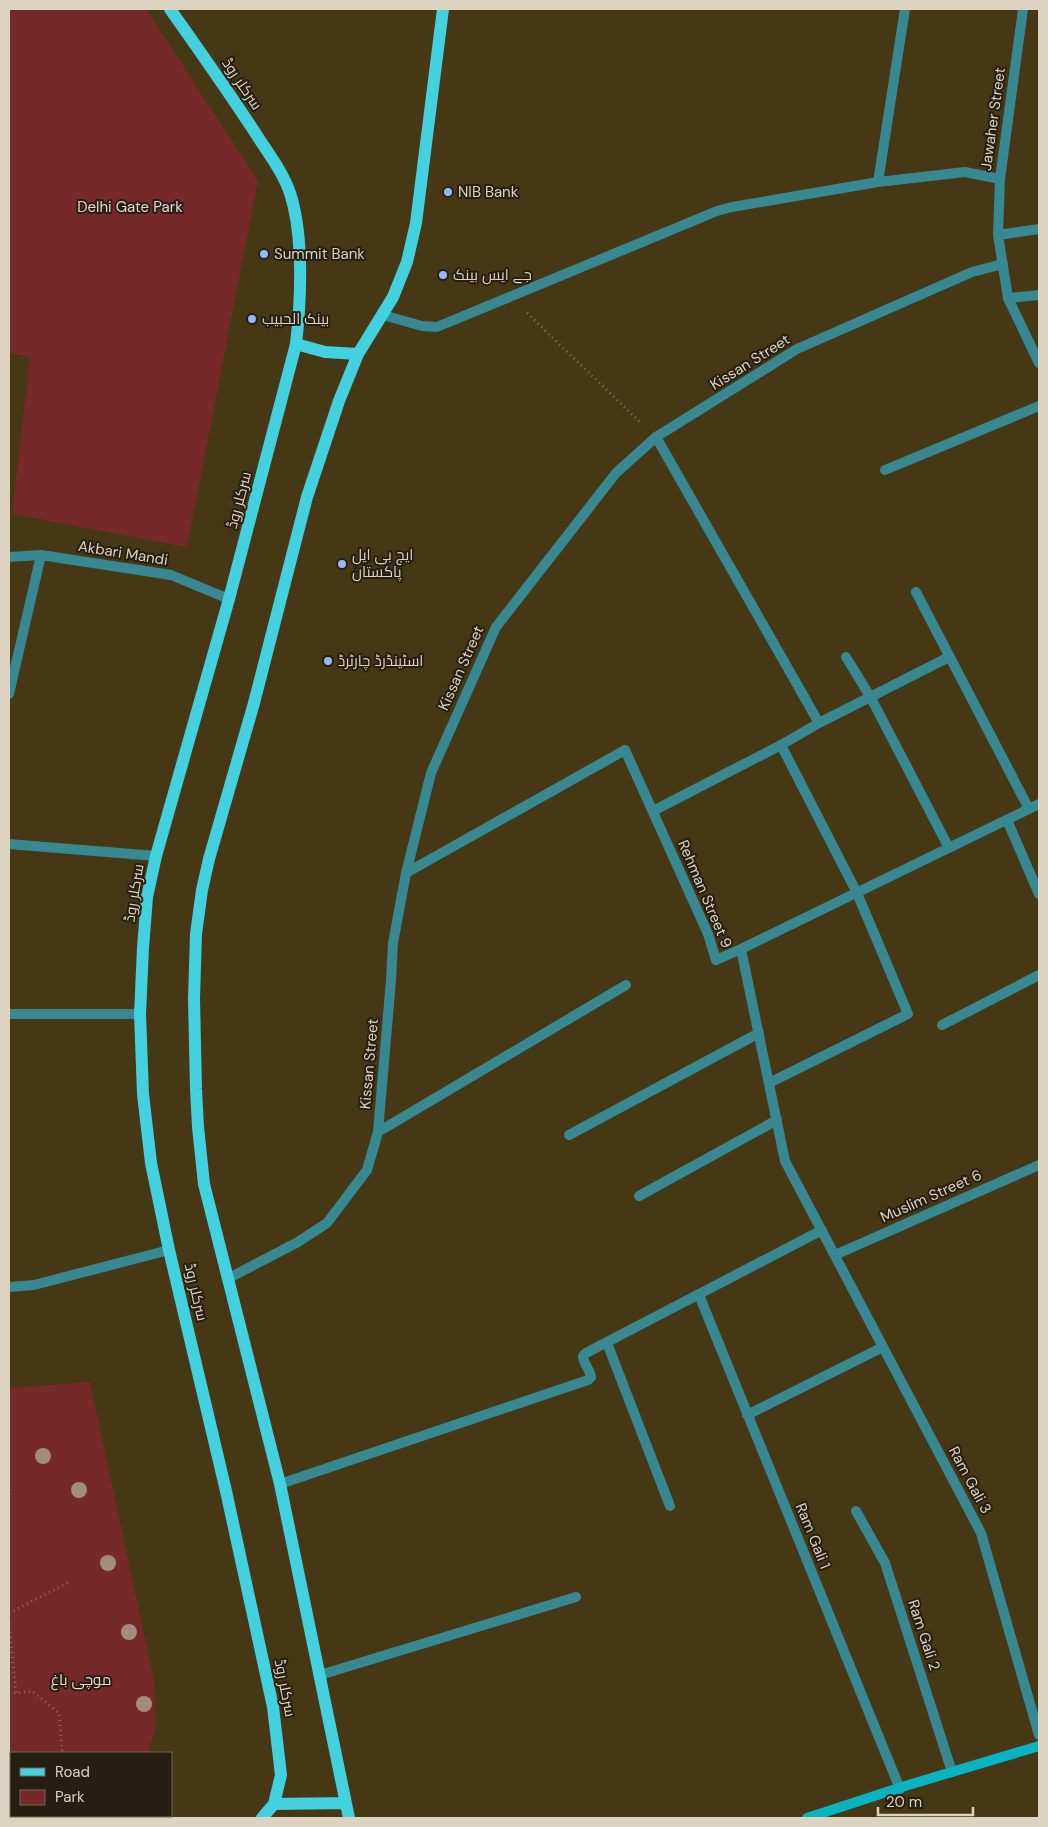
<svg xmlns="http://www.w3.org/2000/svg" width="1048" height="1827" font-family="'DM Sans',Cairo,sans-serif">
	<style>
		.green { fill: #752928 }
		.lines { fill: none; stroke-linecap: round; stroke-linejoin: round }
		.path { stroke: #7e7155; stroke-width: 3; stroke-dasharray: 1 4; stroke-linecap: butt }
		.service { stroke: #378890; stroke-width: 10 }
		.minor { stroke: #378890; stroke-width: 10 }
		.tertiary { stroke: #378890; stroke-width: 10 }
		.secondary { stroke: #09b4c2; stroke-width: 10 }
		.primary { stroke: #43d1df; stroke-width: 12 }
		.tree { fill: #a28d7c }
		.poi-dot { fill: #95b6fd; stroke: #261f11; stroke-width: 2 }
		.labels { text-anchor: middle; stroke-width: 4; stroke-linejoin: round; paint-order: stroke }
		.street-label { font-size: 15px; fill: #ddd3c1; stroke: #261f11 }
		.poi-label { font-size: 15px; fill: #ddd3c1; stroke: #261f11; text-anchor: start }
		.park-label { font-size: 15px; fill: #eed4d1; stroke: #261f11 }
	</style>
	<rect width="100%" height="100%" fill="#463715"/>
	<path class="green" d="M9 9H146L258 181 187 547 12 514 30 357 9 353Z
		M90 1382 154 1681 156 1723 149 1753H11V1816H128L127 1818H9V1388Z"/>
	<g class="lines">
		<path class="path" d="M527 313 641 423
			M9 1489V1498
			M9 1613 69 1582
			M9 1622 16 1693
			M9 1694 32 1691 59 1713 62 1750 59 1753
			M9 1779H11"/>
		<path class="service" d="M885 470 1039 406
			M9 694 41 555
			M9 844 156 856
			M9 1014H140
			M942 1025 1039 975
			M769 1083 908 1014 857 893 781 745
			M378 1132 626 985
			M569 1135 759 1033
			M639 1196 777 1120
			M607 1343 670 1506
			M320 1675 576 1597"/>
		<path class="minor" d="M878 182 905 9
			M1008 298 1039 295
			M383 315 422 326 437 327 717 211 732 207 878 182 965 172 1000 179
			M656 437 819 723
			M916 592 1029 809
			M846 657 871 698 949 848
			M653 811 781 745 819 723 949 657
			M1007 820 1039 894
			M406 873 625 750 708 934 716 960 741 949 785 1161 981 1533 1039 1735
			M741 949 1039 804
			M835 1255 1039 1165
			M9 1287 34 1285 169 1250
			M699 1295 900 1789
			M747 1415 883 1347
			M280 1484 588 1380 591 1377C590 1369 583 1364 583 1356L586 1353 822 1230
			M856 1511 885 1563 952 1772"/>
		<path class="tertiary" d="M1023 9 1000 179 998 235 1008 298 1039 363
			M998 235 1039 229
			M9 557 41 555 171 575 229 599
			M229 1278 298 1242 327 1223 367 1170 378 1132 391 980 393 943 406 873 431 773 496 627 616 473 656 437 797 349 972 272 1003 264"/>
		<path class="secondary" d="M807 1818 905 1786 1039 1746"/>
		<path class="primary" d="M170 9C199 50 228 91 256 134 268 153 283 172 290 193 304 236 301 300 296 344L229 599 156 856 147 897 143 948 140 1014 143 1094 151 1163 169 1250 226 1491 273 1707 281 1775 274 1804 262 1818
			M296 344 325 352 358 354
			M274 1804 346 1803
			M349 1818 280 1484 204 1184 198 1127 196 1089 194 999 196 934 202 890 209 859 254 703 307 497 339 401 358 354 393 297 407 262 416 223 443 9"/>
	</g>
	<g class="tree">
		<circle cx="43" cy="1456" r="8"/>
		<circle cx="79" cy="1490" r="8"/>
		<circle cx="108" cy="1563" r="8"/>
		<circle cx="129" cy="1632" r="8"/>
		<circle cx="144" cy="1704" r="8"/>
	</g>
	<g class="poi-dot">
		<circle cx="448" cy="192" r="5"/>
		<circle cx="264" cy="254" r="5"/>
		<circle cx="443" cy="275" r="5"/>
		<circle cx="252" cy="319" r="5"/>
		<circle cx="342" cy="564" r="5"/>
		<circle cx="328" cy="661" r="5"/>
	</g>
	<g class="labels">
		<g class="street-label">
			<text transform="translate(242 84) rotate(56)" y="5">سرکلر روڈ</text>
			<text transform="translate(993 119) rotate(-82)" y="5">Jawaher Street</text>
			<text transform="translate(750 362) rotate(-32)" y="5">Kissan Street</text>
			<text transform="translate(239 500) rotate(-75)" y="5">سرکلر روڈ</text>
			<text transform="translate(123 553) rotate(9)" y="5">Akbari Mandi</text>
			<text transform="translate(461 668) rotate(-66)" y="5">Kissan Street</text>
			<text transform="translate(134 893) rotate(-81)" y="5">سرکلر روڈ</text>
			<text transform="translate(705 894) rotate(67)" y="5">Rehman Street 9</text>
			<text transform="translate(369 1064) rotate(-85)" y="5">Kissan Street</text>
			<text transform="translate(931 1196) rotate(-24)" y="5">Muslim Street 6</text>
			<text transform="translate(196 1292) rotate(77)" y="5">سرکلر روڈ</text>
			<text transform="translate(970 1480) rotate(62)" y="5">Ram Gali 3</text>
			<text transform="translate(813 1536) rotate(68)" y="5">Ram Gali 1</text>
			<text transform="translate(924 1635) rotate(72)" y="5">Ram Gali 2</text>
			<text transform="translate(285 1688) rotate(79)" y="5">سرکلر روڈ</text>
		</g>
		<g class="poi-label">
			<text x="458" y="197">NIB Bank</text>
			<text x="274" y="259">Summit Bank</text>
			<text x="453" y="280">جے ایس بینک</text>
			<text x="262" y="324">بينک الحبيب</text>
			<text x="352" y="560">ایچ بی ایل<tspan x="352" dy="17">پاکستان</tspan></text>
			<text x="338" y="666">اسٹینڈرڈ چارٹرڈ</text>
		</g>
		<g class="park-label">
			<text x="130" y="212">Delhi Gate Park</text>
			<text x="81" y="1685">موچی باغ</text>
		</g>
	</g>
	<rect width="1048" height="1827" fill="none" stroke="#ddd3c1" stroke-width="20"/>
	<rect x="10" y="1752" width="162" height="65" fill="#261f11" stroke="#6f6757"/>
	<rect x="20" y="1768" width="25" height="8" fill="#43d1df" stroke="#6f6757"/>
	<text x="55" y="1777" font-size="15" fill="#ddd3c1">Road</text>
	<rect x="20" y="1790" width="25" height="15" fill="#752928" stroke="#6f6757"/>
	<text x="55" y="1802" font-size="15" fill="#ddd3c1">Park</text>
	<path d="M878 1807v8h95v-8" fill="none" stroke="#ddd3c1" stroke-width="2.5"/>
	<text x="886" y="1807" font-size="15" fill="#ddd3c1" stroke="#261f11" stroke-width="4" paint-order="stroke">20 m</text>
</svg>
